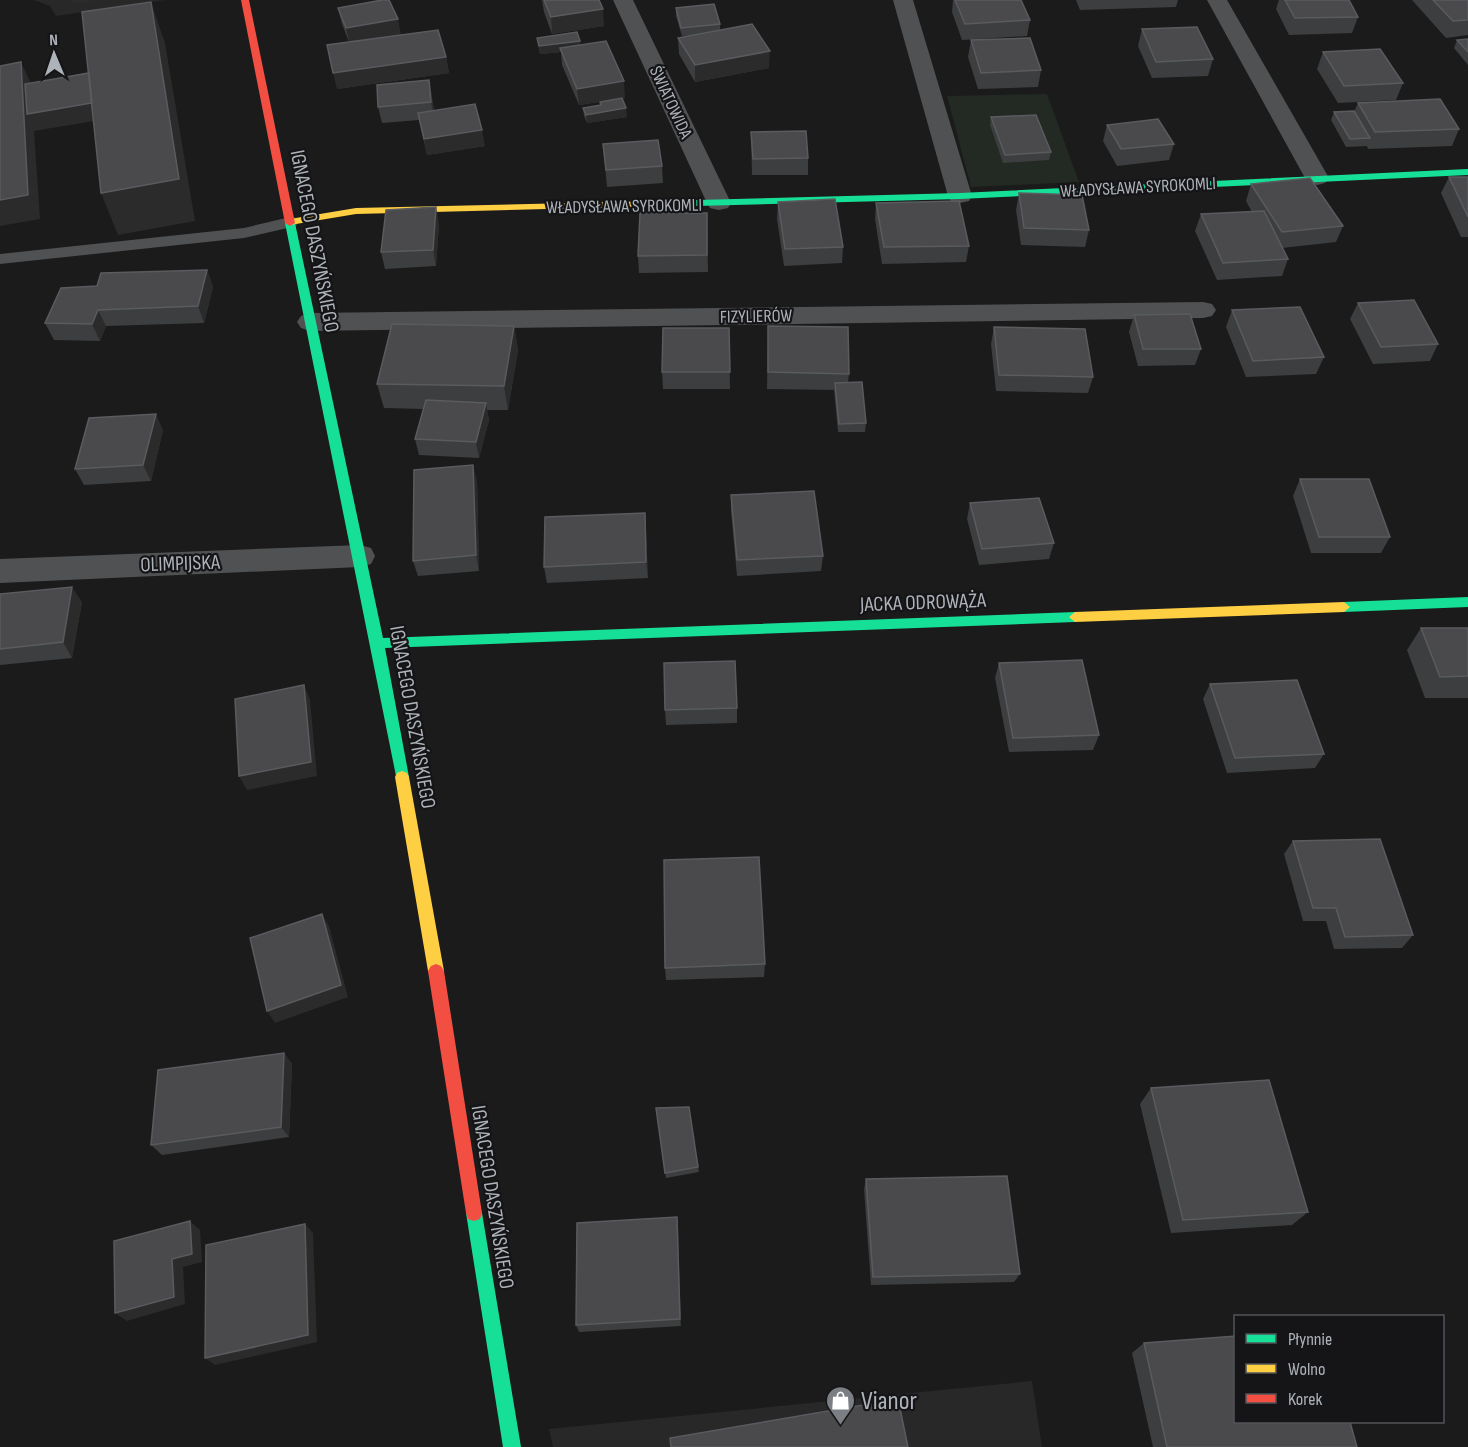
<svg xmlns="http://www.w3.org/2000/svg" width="1468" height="1447" font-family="'Sofia Sans Condensed',sans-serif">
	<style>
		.built { fill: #282829 }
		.green { fill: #232923 }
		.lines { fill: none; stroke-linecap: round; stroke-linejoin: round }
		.lane { fill: #505153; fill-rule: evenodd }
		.street { fill: #505153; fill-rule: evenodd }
		.fast { fill: #16e098; fill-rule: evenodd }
		.slow { fill: #ffcf43; fill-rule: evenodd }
		.jam { fill: #f24e42; fill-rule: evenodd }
		.wall { fill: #3d3e3f }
		.shaded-wall { fill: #2b2b2b }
		.building { fill: #4a4a4c; stroke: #595b5e; stroke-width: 1.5 }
		.labels { text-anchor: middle; stroke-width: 4.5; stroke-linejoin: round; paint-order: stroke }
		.far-street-label { font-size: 18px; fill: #aeb3ba; stroke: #151517 }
		.street-label { font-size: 21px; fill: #aeb3ba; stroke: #151517 }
		.near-poi-label { font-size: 26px; fill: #aeb3ba; stroke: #151517; text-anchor: start }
	</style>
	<rect width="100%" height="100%" fill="#1b1b1b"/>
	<path class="built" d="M33 0H165L56 16 50 6Z
		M1032 1381 1042 1447H553L549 1429Z"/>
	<path class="green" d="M1047 94 1079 182 971 187 947 96Z"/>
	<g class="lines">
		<path class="lane" d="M290 217 296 218 298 222 296 226 244 238 0 264V254L244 228Z"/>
		<path class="street" d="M613 0H633L731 203 728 208 719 210 710 208 707 203Z
			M893 0H913L972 196 969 201 960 203 951 201 948 196Z
			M1207 0H1227L1329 178 1325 183 1317 185 1309 183 1305 178Z
			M1203 302 1212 304 1216 310 1212 316 1203 318 310 331 301 328 297 322 301 316 310 313Z
			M360 545 371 548 375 556 371 564 360 567 0 583V559Z"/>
		<path class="fast" d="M1468 169V175L960 199 658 207 653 204 658 201 960 193Z
			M290 220 295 223 383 638 1075 612 1081 617 1075 622 385 648 409 777 407 781 402 783 397 781 285 223Z
			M1468 597V607L1344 612 1338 607 1344 602Z
			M474 1205 480 1207 482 1213 521 1447H503L466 1213 468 1207Z"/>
		<path class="slow" d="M658 201 662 202V206L356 214 290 225 285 222 290 219 356 208Z
			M1344 602 1350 607 1344 612 1075 622 1069 617 1075 612Z
			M402 771 407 773 409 777 444 971 441 976 436 978 431 976 428 971 395 777 397 773Z"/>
		<path class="jam" d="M241 0H249L295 223 290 226 285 223Z
			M436 964 441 966 444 971 482 1213 480 1219 474 1221 468 1219 466 1213 428 971 431 966Z"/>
	</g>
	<path class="wall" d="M542 0H599L604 26 552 34 544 12Z
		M953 0H1021L1030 20 1027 36 962 40 952 12Z
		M1076 0H1178L1176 7 1080 10Z
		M1279 0H1349L1358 17 1352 33 1289 35 1276 9Z
		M1412 0H1468V35L1446 38Z
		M338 8 401 35 446 57 449 73 337 89 349 42 342 24Z
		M676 8 720 24V30L769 68 695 82 679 54 678 38 694 35 682 36 676 16Z
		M1142 29 1213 59 1208 76 1152 78 1138 46Z
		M537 38 581 45 625 98 579 105 562 65 561 52 540 54Z
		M1468 39V65L1454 48 1457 40Z
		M971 40 1041 70 1038 87 978 89 968 57Z
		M1323 52 1403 83 1396 100 1338 103 1317 69Z
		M429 80 434 110 485 146 427 155 419 120 382 123 378 107Z
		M600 102 627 117 587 123 584 116 583 108 600 105Z
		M1358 103 1459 129 1452 146 1368 149 1367 146 1346 147 1331 120 1334 112H1354Z
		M991 117 1051 152 1049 160 1003 163 990 125Z
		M1107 125 1174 144 1169 160 1117 166 1103 141Z
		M751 132 808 158V175H752Z
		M603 144 662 166 663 183 607 187Z
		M1449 177H1468V237H1461L1441 193Z
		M1251 184 1343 226 1336 242 1282 248 1288 259 1282 276 1217 280 1195 231 1201 214 1252 212 1246 201Z
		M1019 193 1089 230 1085 247 1021 245 1016 210Z
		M778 202 843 247 842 263 784 266 777 219Z
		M876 203 969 246 966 262 882 264 875 219Z
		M707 213 708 272 639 273 638 256Z
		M439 224 436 266 385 269 381 252Z
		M207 270 213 287 204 323 106 326 100 341 54 340 45 323 97 286Z
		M1358 303 1438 344 1430 361 1373 364 1350 319Z
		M1232 310 1324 357 1316 374 1246 377 1226 327Z
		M1134 315 1201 349 1195 365 1138 366 1129 332Z
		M514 326 518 350 508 410H487L489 420 479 458 419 455 415 439 424 409 384 408 377 384Z
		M768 326 849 374 848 382 866 423 865 432H838L834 390 767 389Z
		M994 327 1093 377 1088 393 996 391 991 344Z
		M729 328 730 389H663L662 372Z
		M163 430 151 481 84 485 75 469Z
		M1300 479 1390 537 1381 553H1311L1293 496Z
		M477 481 479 571 418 576 413 561Z
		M731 495 823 556 821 571 737 576 731 511Z
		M970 503 1054 543 1049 559 979 565 967 519Z
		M645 513 648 578 547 583 544 567Z
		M0 594 82 602 72 658 0 665Z
		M1421 628H1468V698H1425L1407 650Z
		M999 663 1099 735 1093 750 1009 752 995 678Z
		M1210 684 1324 754 1315 768 1227 773 1203 699Z
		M737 708V723L666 725 665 710Z
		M1293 841 1413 935 1402 948 1334 949 1326 921H1303L1284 854Z
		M765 964 764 977 666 980 665 968Z
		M284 1053 292 1064 289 1137 162 1155 151 1145Z
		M1151 1088 1308 1212 1292 1225 1171 1233 1140 1104Z
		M656 1108 698 1167 699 1172 666 1178Z
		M866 1179 1020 1274 1014 1282 871 1285 864 1189Z
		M677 1217 681 1326 579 1332 576 1325Z
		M1144 1343 1357 1447H1153L1132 1353Z"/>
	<path class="shaded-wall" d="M71 0H99L73 4Z
		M151 2 165 43 195 221 118 235 101 193Z
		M603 9 604 26 552 34 551 17Z
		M398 19 401 35 350 45 346 28Z
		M580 41 581 49 560 48 561 52 540 54 539 46Z
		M770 51 769 68 695 82V65Z
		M446 57 449 73 337 89 333 73Z
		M21 62 32 86 99 102 106 119 34 131 40 219 0 226V200Z
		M429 80 432 96 434 118 431 102Z
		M624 81 625 98 579 105 577 89Z
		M626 108 627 117 587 123 586 115Z
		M482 130 485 146 427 155 424 139Z
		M436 207 439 224 436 266 433 250Z
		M207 270 213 287 204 323 198 306Z
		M98 310 106 326 100 341 92 324Z
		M514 326 518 350 508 410 504 386Z
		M486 403 489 420 479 458 476 442Z
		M156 414 163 430 151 481 143 465Z
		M473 465 477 481 479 571 476 555Z
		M645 513 646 528 648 578 646 562Z
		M72 587 82 602 72 658 63 642Z
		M304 685 310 700 317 776 247 790 239 776Z
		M322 914 329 926 348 997 275 1023 267 1011Z
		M284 1053 292 1064 289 1137 281 1127Z
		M677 1217 678 1226 681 1326 680 1319Z
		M190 1221 200 1230 202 1262 183 1267 185 1304 127 1321 115 1313 172 1259Z
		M305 1224 313 1233 317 1342 215 1365 205 1358Z"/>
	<path class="building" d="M382 0H389L398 19 346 28 338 8Z
		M544 0H599L603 9 551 17Z
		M955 0H1021L1030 20 965 24Z
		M1285 0H1349L1358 17 1295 18Z
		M1433 0H1468V20L1453 21Z
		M151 2 179 179 101 193 82 12Z
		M714 4 720 24 681 28 676 8Z
		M752 24 770 51 695 65 678 38Z
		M1197 27 1213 59 1156 62 1142 29Z
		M438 30 446 57 333 73 327 45Z
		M577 32 580 41 539 46 537 38Z
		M1030 38 1041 70 981 73 971 40Z
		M1468 39V52L1457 40Z
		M606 41 624 81 577 89 560 48Z
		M1380 49 1403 83 1344 86 1323 52Z
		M21 62 28 195 0 200V66Z
		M89 73 92 103 27 114 25 84Z
		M429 80 431 102 378 107 377 85Z
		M622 98 626 108 586 115 583 108 601 105 600 102Z
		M1440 99 1459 129 1375 132 1358 103Z
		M475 104 482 130 424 139 418 113Z
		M1354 111 1370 138 1350 139 1334 112Z
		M1036 115 1051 152 1005 155 991 117Z
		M1158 119 1174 144 1121 149 1107 125Z
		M806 131 808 158 753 159 751 132Z
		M658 140 662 166 606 170 603 144Z
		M1449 177H1468V217Z
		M1310 178 1343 226 1282 232 1251 184Z
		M1019 193 1082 195 1089 230 1024 228Z
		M835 199 843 247 785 249 778 202Z
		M959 201 969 246 884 247 876 203Z
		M436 207 433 250 381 252 386 210Z
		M1264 211 1288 259 1223 263 1201 214Z
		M640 213H707V255L638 256Z
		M207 270 198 306 98 310 92 324 45 323 61 288 97 286 101 273Z
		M1414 300 1438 344 1381 347 1358 303Z
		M1300 307 1324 357 1253 361 1232 310Z
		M1190 314 1201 349H1143L1134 315Z
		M392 324 514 326 504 386 377 384Z
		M768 326 848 327 849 374 768 372Z
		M994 327 1085 329 1093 377 999 375Z
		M663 328H729L730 372H662Z
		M862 382 866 423 839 424 835 383Z
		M426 400 486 403 476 442 415 439Z
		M156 414 143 465 75 469 89 418Z
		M473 465 476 555 413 561 414 470Z
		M1300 479H1369L1390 537H1319Z
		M814 491 823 556 737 560 731 495Z
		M1039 498 1054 543 982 549 970 503Z
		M645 513 646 562 544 567 545 517Z
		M72 587 63 642 0 649V594Z
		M1421 628H1468V676L1440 677Z
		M1082 660 1099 735 1013 738 999 663Z
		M735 661 737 708 665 710 664 663Z
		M1297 680 1324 754 1235 758 1210 684Z
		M304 685 311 762 239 776 235 699Z
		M1380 839 1413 935 1345 937 1336 908H1313L1293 841Z
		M759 857 765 964 665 968 664 860Z
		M322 914 341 985 267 1011 250 938Z
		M284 1053 281 1127 151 1145 158 1070Z
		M1269 1080 1308 1212 1183 1220 1151 1088Z
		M689 1107 698 1167 665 1173 656 1108Z
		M1007 1176 1020 1274 873 1277 866 1179Z
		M677 1217 680 1319 576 1325 577 1223Z
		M190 1221 192 1254 172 1259 174 1297 115 1313 114 1241Z
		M305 1224 308 1335 205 1358 206 1245Z
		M1236 1336V1422H1350L1357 1447H1167L1144 1343Z
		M898 1399 908 1447H671L670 1438Z"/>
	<defs>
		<symbol id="shop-pin" viewBox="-11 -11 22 30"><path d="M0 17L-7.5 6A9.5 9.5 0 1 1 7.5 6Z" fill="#7b7e82" stroke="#151517"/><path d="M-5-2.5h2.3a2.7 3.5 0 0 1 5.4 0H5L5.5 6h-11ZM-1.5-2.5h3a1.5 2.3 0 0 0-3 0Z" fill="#fff"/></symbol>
	</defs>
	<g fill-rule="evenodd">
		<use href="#shop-pin" x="824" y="1384" width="33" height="45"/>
	</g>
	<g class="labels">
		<g class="far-street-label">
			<text transform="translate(671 102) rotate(65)" y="6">ŚWIATOWIDA</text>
			<text transform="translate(1138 187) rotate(-3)" y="6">WŁADYSŁAWA SYROKOMLI</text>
			<text transform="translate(624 206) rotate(-1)" y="6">WŁADYSŁAWA SYROKOMLI</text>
			<text transform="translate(756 316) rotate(-1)" y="6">FIZYLIERÓW</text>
		</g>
		<g class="street-label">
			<text transform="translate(315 241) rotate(79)" y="7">IGNACEGO DASZYŃSKIEGO</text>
			<text transform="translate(180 563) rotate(-2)" y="7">OLIMPIJSKA</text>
			<text transform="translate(923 602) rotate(-2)" y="7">JACKA ODROWĄŻA</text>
			<text transform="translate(413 717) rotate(80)" y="7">IGNACEGO DASZYŃSKIEGO</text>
			<text transform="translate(493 1197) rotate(81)" y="7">IGNACEGO DASZYŃSKIEGO</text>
		</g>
		<g class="near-poi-label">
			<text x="861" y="1409">Vianor</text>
		</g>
	</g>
	<rect x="1234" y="1315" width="210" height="108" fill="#151517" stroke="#525458" stroke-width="1.5"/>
	<rect x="1246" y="1334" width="30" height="9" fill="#16e098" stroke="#525458" stroke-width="1.5"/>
	<text x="1288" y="1345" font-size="18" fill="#aeb3ba">Płynnie</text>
	<rect x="1246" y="1364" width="30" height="9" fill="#ffcf43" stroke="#525458" stroke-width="1.5"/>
	<text x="1288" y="1375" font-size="18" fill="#aeb3ba">Wolno</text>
	<rect x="1246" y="1394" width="30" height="9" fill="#f24e42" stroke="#525458" stroke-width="1.5"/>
	<text x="1288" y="1405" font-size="18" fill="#aeb3ba">Korek</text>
	<g transform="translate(54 54) rotate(358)" stroke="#151517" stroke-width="4.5" paint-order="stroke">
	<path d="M0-4.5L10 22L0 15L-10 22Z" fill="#aeb3ba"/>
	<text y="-9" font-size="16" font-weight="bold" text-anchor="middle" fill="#aeb3ba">N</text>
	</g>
</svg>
